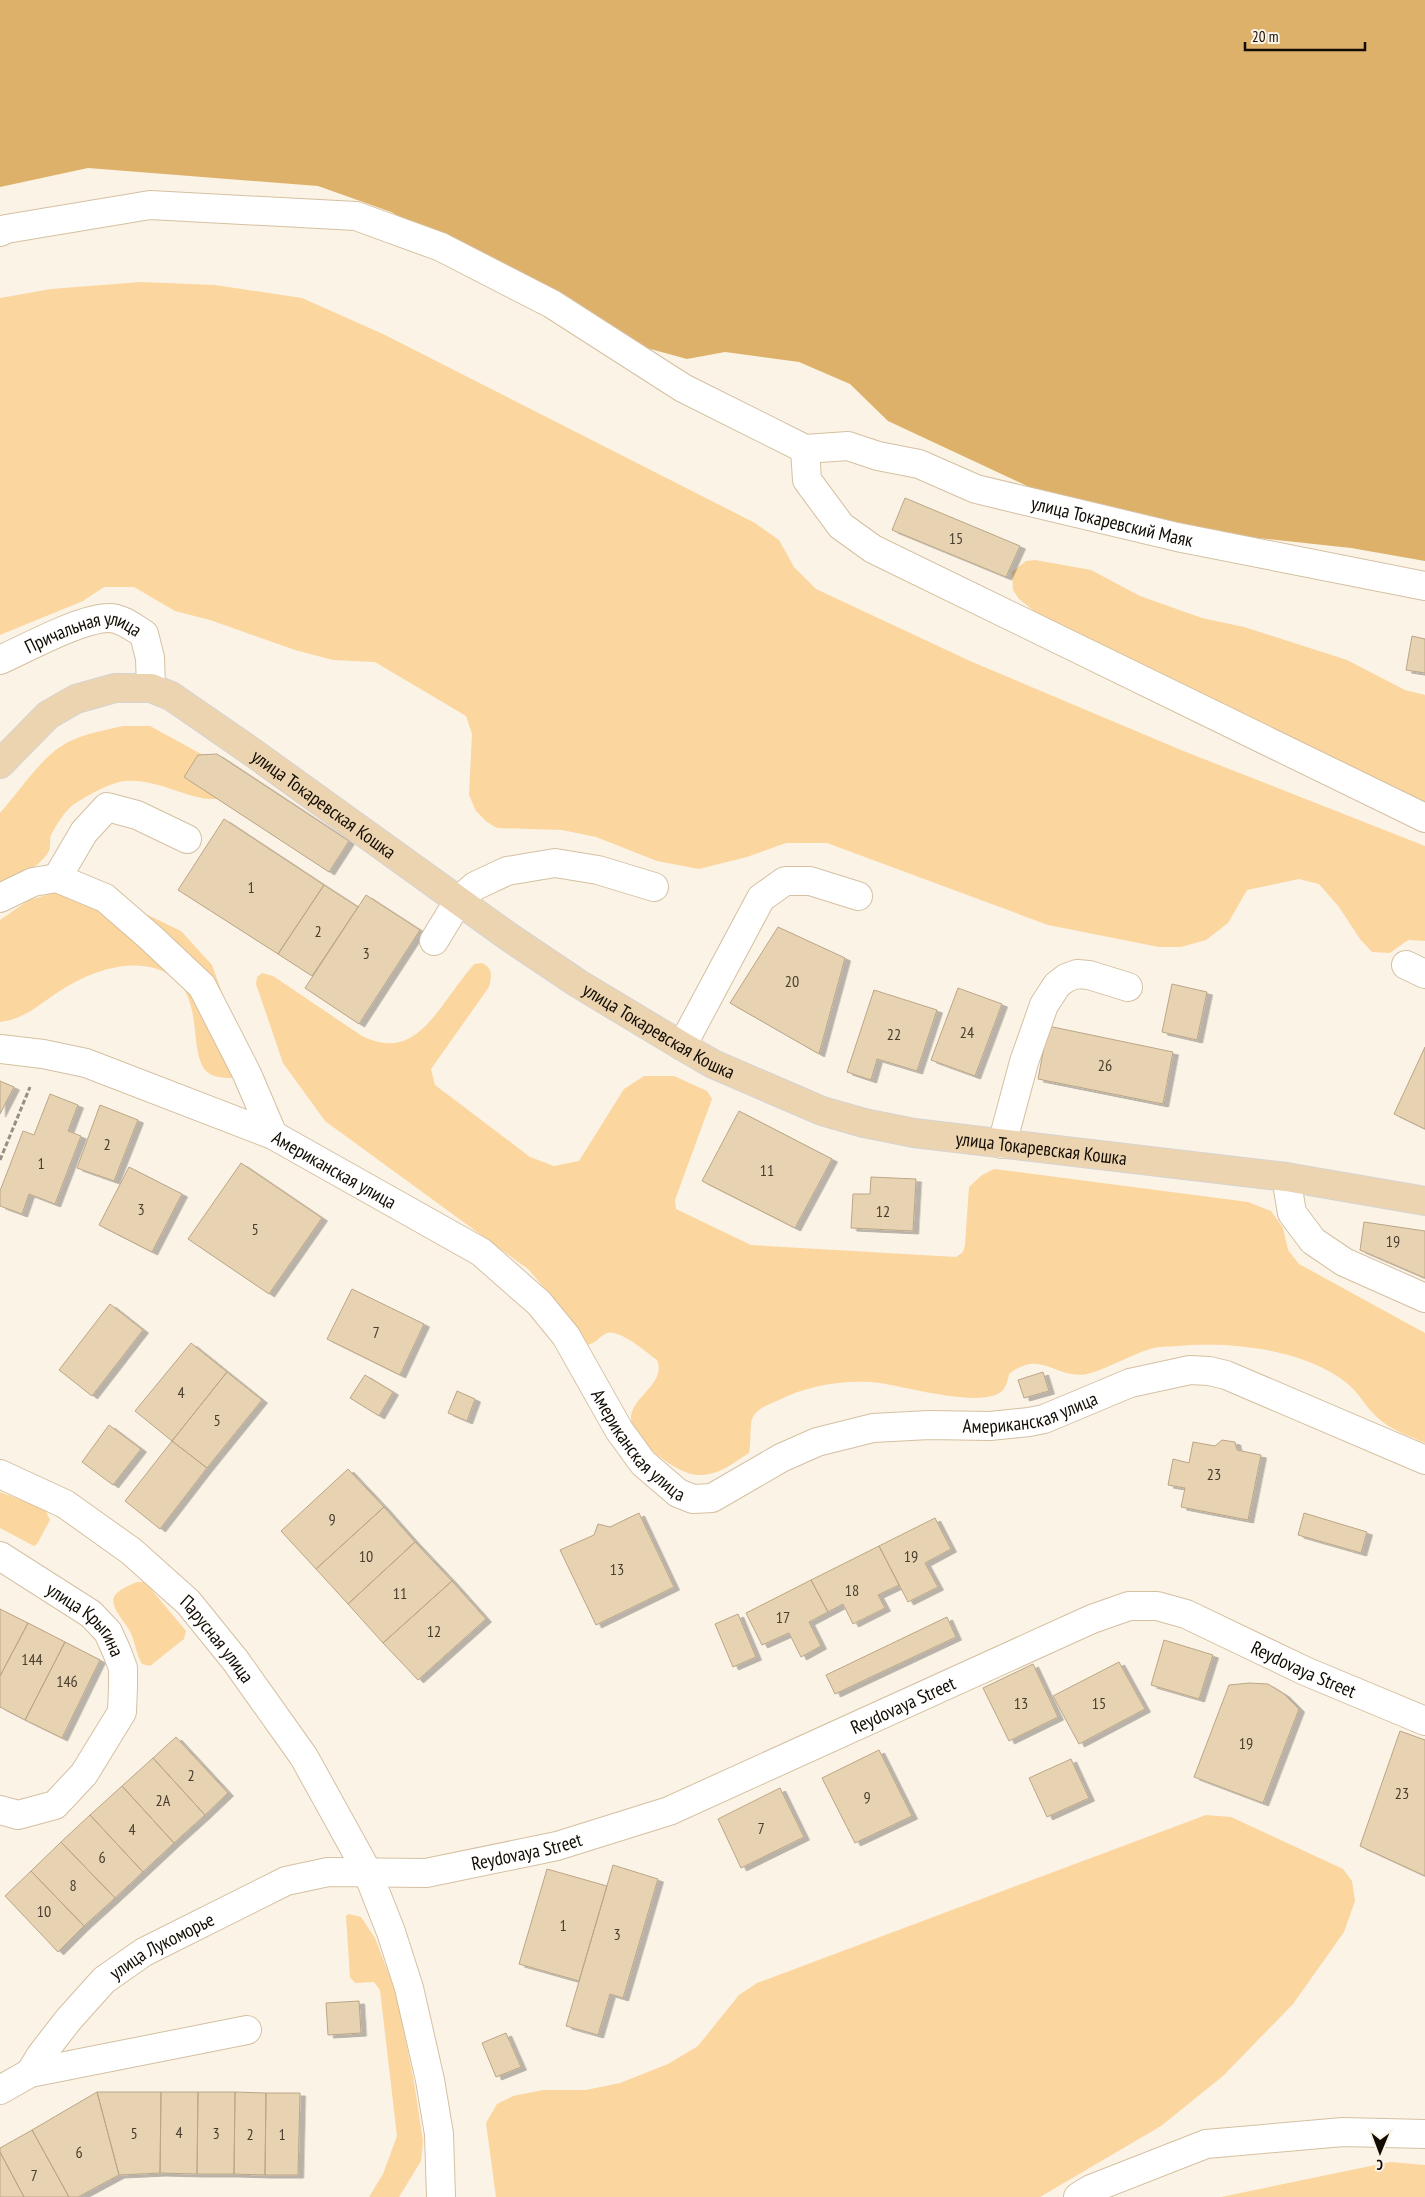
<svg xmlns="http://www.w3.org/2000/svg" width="1425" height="2197" font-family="'PT Sans Narrow',sans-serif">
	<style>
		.green { fill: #fbd69f }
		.water { fill: #deb16b }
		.building { fill: #e7d2b2; stroke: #bba687; filter: url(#shadow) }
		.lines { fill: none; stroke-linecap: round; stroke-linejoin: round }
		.minor-casing { stroke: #d5c0a1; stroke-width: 30 }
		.major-casing { stroke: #d5d3d2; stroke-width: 30 }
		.path { stroke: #989085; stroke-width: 3; stroke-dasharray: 5 2.5; stroke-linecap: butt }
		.minor { stroke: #fff; stroke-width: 28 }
		.major { stroke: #ecd4b0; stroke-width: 28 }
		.labels { text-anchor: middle; stroke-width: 4; stroke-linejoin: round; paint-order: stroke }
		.number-label { font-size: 16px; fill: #483e2f }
		.street-label { font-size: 19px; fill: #130c03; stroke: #fbf3e6 }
	</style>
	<defs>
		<filter id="shadow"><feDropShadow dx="5.5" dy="3" stdDeviation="0" flood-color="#0004"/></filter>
	</defs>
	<rect width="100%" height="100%" fill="#fbf3e6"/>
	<path class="green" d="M141 282 215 285 302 298 383 334 755 523 779 540 794 567 816 589 970 661 1181 750 1425 846V941L1408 940 1390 953 1372 952 1360 939 1339 907 1319 884 1299 879 1247 890 1228 923 1206 940 1181 947H1159L1048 925 827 843H786L747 857 699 869 657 861 596 837 562 830 497 828 487 822 476 811 469 795 472 734 466 716 375 662 333 660 295 650 210 620 175 611 134 587H104L83 601 0 635V298L51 289Z
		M1035 560 1091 570 1140 596 1202 618 1244 627 1347 660 1405 690 1425 695V805L1115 676 1019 599 1013 590 1012 572 1026 561Z
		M123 726H150L234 772 228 797C196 807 162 777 124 781 110 783 84 797 73 805 65 811 57 824 52 833 49 838 51 846 49 851 40 868 15 878 0 888V813C16 795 41 759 60 747 79 734 102 731 123 726Z
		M68 889 115 899 181 931 212 965 248 1064 239 1078C229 1078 215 1079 207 1072 188 1054 204 1000 173 977 141 954 94 969 63 989 42 1002 26 1019 0 1022V920L29 900Z
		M482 963C493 968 492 976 489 987L431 1069 435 1085 530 1157 554 1166 579 1161 624 1089 644 1076H674L707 1091 712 1099 675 1200 676 1209 751 1245 956 1257 963 1252 965 1245 969 1187 982 1175 994 1169 1248 1202 1271 1211 1283 1228 1288 1250 1299 1264 1425 1333V1443C1409 1436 1391 1430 1378 1418 1366 1408 1359 1393 1348 1384 1306 1349 1230 1341 1177 1346 1168 1347 1159 1346 1150 1349 1130 1355 1111 1367 1091 1373 1057 1383 1043 1347 1009 1374 1008 1380 1006 1387 1002 1391 981 1410 899 1384 871 1382 841 1380 806 1386 779 1400 768 1405 757 1408 752 1419 750 1423 751 1445 749 1453 733 1463 718 1476 698 1475 678 1475 632 1440 631 1419 630 1397 667 1384 657 1360 646 1352 620 1329 607 1333 596 1338 597 1345 583 1345L578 1340 568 1315 528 1269 325 1121 283 1063 256 984 257 977 262 973 273 976 362 1036C401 1055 421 1034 443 1005 453 991 463 977 474 964Z
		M0 1492 45 1509 50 1520 37 1544 34 1546 0 1528Z
		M137 1582H145L186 1631 184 1639 150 1666 142 1664C135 1653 136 1641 128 1628 123 1620 110 1606 114 1597 117 1590 130 1585 137 1582Z
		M1206 1815 1231 1817 1343 1869 1352 1881 1355 1901 1344 1932 1293 2004 1223 2076 1161 2126 1040 2197H496L486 2123 497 2104 513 2096 543 2090H586L620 2083 668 2064 698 2046 739 1995 757 1983Z
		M349 1914 361 1917 375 1938 396 1993 414 2082 423 2141 421 2161 399 2197H369L383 2174 397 2136 380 1990 374 1982 355 1983 350 1977 346 1916Z
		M1390 2162 1425 2165V2197H1221Z"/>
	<path class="water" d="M0 0H1425V561L1351 548 1211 533 1055 499 888 421 850 384 799 362 725 352 687 359 643 347 391 212 318 186 88 168 0 187Z"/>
	<path class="building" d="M905 498 1020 546 1006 577 892 530Z
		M1412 636 1425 639V673L1406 670Z
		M217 754 349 841 329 872 184 777 198 755Z
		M224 819 324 885 278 954 178 890Z
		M324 885 358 907 312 976 278 954Z
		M366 895 420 930 359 1024 305 988Z
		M778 927 845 958 819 1054 730 1003Z
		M1172 984 1207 992 1197 1040 1162 1032Z
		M958 988 1002 1004 975 1076 931 1060Z
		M874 990 937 1010 917 1071 877 1059 871 1080 847 1072Z
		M1048 1026 1173 1052 1163 1104 1038 1079Z
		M1425 1047V1129L1394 1114Z
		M0 1081 14 1087 0 1114Z
		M50 1094 78 1105 68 1131 81 1136 55 1204 29 1194 22 1214 0 1206V1191L23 1131 34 1135Z
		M100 1105 138 1120 114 1181 77 1168Z
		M739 1111 832 1159 795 1228 702 1181Z
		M241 1163 322 1218 269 1294 188 1239Z
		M129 1167 182 1194 152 1252 99 1225Z
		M871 1177 916 1179 913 1231 851 1228 853 1194H870Z
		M1364 1222 1425 1231V1278L1360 1250Z
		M352 1289 424 1324 400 1375 327 1339Z
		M110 1304 143 1330 92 1396 59 1370Z
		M191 1343 227 1372 172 1441 135 1411Z
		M227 1372 262 1400 207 1468 172 1441Z
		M1043 1372 1049 1391 1024 1398 1018 1380Z
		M365 1375 393 1392 379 1416 350 1398Z
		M457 1391 475 1399 467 1421 448 1413Z
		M109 1425 141 1449 113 1485 82 1462Z
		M1222 1440 1235 1442 1237 1450 1261 1455 1248 1520 1181 1507 1185 1488 1168 1485 1173 1459 1189 1463 1193 1442 1215 1446Z
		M172 1441 207 1468 160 1529 125 1501Z
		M348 1469 384 1507 316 1569 281 1531Z
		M384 1507 415 1542 348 1604 316 1569Z
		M639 1513 674 1587 596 1625 560 1550 594 1535 598 1524 610 1527Z
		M1304 1513 1367 1532 1361 1553 1298 1535Z
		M935 1518 951 1549 925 1563 938 1587 908 1602 879 1546Z
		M415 1542 452 1581 383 1643 348 1604Z
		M879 1546 899 1585 878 1595 885 1608 853 1624 843 1604 828 1612 811 1580Z
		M811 1580 828 1612 809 1622 821 1646 801 1657 789 1633 762 1645 746 1613Z
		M452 1581 486 1619 418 1680 383 1643Z
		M0 1609 28 1623 0 1676Z
		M738 1614 756 1657 733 1667 715 1624Z
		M947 1617 956 1637 835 1694 826 1675Z
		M28 1623 65 1642 25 1720 0 1707V1676Z
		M1164 1640 1213 1655 1199 1699 1151 1685Z
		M65 1642 100 1660 62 1738 25 1720Z
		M1119 1662 1145 1709 1079 1744 1053 1696Z
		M1033 1664 1058 1717 1009 1741 983 1688Z
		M1249 1683 1268 1684 1284 1694 1299 1709 1263 1803 1194 1777 1229 1685Z
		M1400 1731 1425 1740V1876L1360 1846Z
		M176 1737 228 1793 205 1815 153 1758Z
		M879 1750 912 1816 855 1843 822 1778Z
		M153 1758 205 1815 174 1843 122 1786Z
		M1071 1759 1089 1798 1047 1817 1029 1778Z
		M122 1786 174 1843 143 1872 90 1815Z
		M780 1788 804 1837 741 1868 718 1819Z
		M90 1815 143 1872 115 1898 61 1842Z
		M61 1842 115 1898 84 1926 31 1871Z
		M613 1865 658 1879 623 1998 610 1994 598 2035 566 2026Z
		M547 1869 607 1886 579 1981 519 1964Z
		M31 1871 84 1926 58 1952 5 1896Z
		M359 2001 361 2033 328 2035 326 2003Z
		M506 2033 521 2067 496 2077 482 2043Z
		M97 2092 119 2175 78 2197H69L32 2130Z
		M97 2092H161L160 2173 119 2175Z
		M161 2092H198L197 2174 160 2173Z
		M198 2092H235L234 2174H197Z
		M235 2092 266 2093 265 2175 234 2174Z
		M266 2093H300L298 2175H265Z
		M32 2130 69 2197H24L0 2152V2148Z
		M0 2152 24 2197H0Z"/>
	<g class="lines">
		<defs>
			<g id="minor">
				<path id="s1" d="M0 232 6 229 150 205 356 216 441 247 552 304 683 388 805 449 848 446 878 456 919 464 976 489 1177 537 1425 586"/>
				<path d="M805 449 807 480 841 526 873 549 1425 818"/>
				<path id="s2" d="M0 660C27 648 81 618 109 618 122 618 134 628 144 634L150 658 151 688"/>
				<path d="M57 878 84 832 107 807 137 815 187 839"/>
				<path d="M0 898 33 882 57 878 105 898 150 937 202 986 247 1074 273 1135"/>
				<path d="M434 941 459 900 475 886 507 871 555 863 598 870 654 887"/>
				<path d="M1406 965 1425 974"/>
				<path d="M682 1046 761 898 785 881H810L858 896"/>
				<path id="s3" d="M0 1049 43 1054 86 1063 273 1135 481 1252 539 1303 566 1336 619 1430 643 1463 678 1493 693 1499 712 1498 781 1458 817 1442 873 1428 929 1425 990 1426 1029 1422 1044 1419 1130 1383 1190 1370 1209 1371 1226 1375 1425 1460"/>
				<path d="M1002 1144 1024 1062 1044 1005 1057 985 1066 978 1077 974 1089 975 1128 987"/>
				<path d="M1286 1177 1292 1213 1313 1241 1344 1262 1425 1298"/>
				<path id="s4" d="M0 1474 65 1504 131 1551 188 1602 235 1660 304 1757 367 1871 391 1932 409 1988 430 2080 439 2134 441 2197"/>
				<path id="s5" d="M0 1556 91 1614 108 1632 117 1652 123 1668V1687L122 1712 84 1774 55 1805 18 1815 0 1810"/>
				<path d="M30 2073 247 2030"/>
				<path id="s6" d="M0 2090 30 2073 41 2055 69 2019 104 1980 144 1952 286 1881 328 1872 426 1873 557 1846 669 1811 1092 1619 1129 1606H1157L1186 1614 1305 1671 1425 1721"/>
				<path d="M1078 2197 1091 2189 1206 2144 1343 2132 1425 2134"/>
			</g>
			<g id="major">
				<path id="s7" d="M0 764 48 715 76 699 115 688H151L171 696 252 752 509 937 579 984 682 1046 713 1064 822 1111 864 1123 914 1133 1286 1177 1425 1201"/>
			</g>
		</defs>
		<use href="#minor" class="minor-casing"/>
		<use href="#major" class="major-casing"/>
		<path class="path" d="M0 1160 30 1087"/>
		<use href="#minor" class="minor"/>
		<use href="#major" class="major"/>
	</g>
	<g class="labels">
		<g class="number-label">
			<text x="956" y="544">15</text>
			<text x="251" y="893">1</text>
			<text x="318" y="937">2</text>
			<text x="366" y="959">3</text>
			<text x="792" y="987">20</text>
			<text x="967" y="1038">24</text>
			<text x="894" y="1040">22</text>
			<text x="1105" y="1071">26</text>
			<text x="107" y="1150">2</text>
			<text x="41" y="1169">1</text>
			<text x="767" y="1176">11</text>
			<text x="141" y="1215">3</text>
			<text x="883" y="1217">12</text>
			<text x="255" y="1235">5</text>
			<text x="1393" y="1247">19</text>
			<text x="376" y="1338">7</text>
			<text x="181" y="1398">4</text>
			<text x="217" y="1426">5</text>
			<text x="1214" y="1480">23</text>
			<text x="332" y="1525">9</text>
			<text x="366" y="1562">10</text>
			<text x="911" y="1562">19</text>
			<text x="617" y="1575">13</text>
			<text x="852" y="1596">18</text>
			<text x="400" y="1599">11</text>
			<text x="783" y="1623">17</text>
			<text x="434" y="1637">12</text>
			<text x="32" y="1665">144</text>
			<text x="67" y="1687">146</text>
			<text x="1021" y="1709">13</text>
			<text x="1099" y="1709">15</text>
			<text x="1246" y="1749">19</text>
			<text x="191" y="1781">2</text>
			<text x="1402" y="1799">23</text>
			<text x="867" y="1803">9</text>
			<text x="163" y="1806">2А</text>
			<text x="761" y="1834">7</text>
			<text x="132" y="1835">4</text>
			<text x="102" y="1863">6</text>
			<text x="73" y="1891">8</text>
			<text x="44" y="1917">10</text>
			<text x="563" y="1931">1</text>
			<text x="617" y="1940">3</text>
			<text x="179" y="2138">4</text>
			<text x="134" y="2139">5</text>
			<text x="216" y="2139">3</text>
			<text x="250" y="2140">2</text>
			<text x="282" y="2140">1</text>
			<text x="79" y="2158">6</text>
			<text x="34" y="2181">7</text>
		</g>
		<g class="street-label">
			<text dy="7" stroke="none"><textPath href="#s1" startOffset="1185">улица Токаревский Маяк</textPath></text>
			<text dy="7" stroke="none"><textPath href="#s2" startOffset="90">Причальная улица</textPath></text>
			<text dy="7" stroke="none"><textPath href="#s7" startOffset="386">улица Токаревская Кошка</textPath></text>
			<text dy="7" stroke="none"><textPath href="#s7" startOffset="791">улица Токаревская Кошка</textPath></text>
			<text dy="7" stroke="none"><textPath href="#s7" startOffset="1196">улица Токаревская Кошка</textPath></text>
			<text dy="7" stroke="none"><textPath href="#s3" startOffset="358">Американская улица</textPath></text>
			<text dy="7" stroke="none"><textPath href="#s3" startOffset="1212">Американская улица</textPath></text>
			<text dy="7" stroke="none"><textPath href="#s3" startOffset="778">Американская улица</textPath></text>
			<text dy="7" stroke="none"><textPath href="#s5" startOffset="108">улица Крыгина</textPath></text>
			<text dy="7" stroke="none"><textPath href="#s4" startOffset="276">Парусная улица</textPath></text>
			<text dy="7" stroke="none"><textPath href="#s6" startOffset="1445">Reydovaya Street</textPath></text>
			<text dy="7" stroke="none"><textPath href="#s6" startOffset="1010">Reydovaya Street</textPath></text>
			<text dy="7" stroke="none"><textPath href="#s6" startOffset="605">Reydovaya Street</textPath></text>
			<text dy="7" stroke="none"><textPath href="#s6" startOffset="221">улица Лукоморье</textPath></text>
		</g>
	</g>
	<g transform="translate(1380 2152) rotate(181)" stroke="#fbf3e6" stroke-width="4" paint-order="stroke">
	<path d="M0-4L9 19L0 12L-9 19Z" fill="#130c03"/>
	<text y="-8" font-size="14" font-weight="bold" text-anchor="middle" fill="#130c03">С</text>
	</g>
	<path d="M1245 42v8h120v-8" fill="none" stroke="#130c03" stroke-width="2.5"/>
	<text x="1252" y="42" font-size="15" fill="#130c03" stroke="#fbf3e6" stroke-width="4" paint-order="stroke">20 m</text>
</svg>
